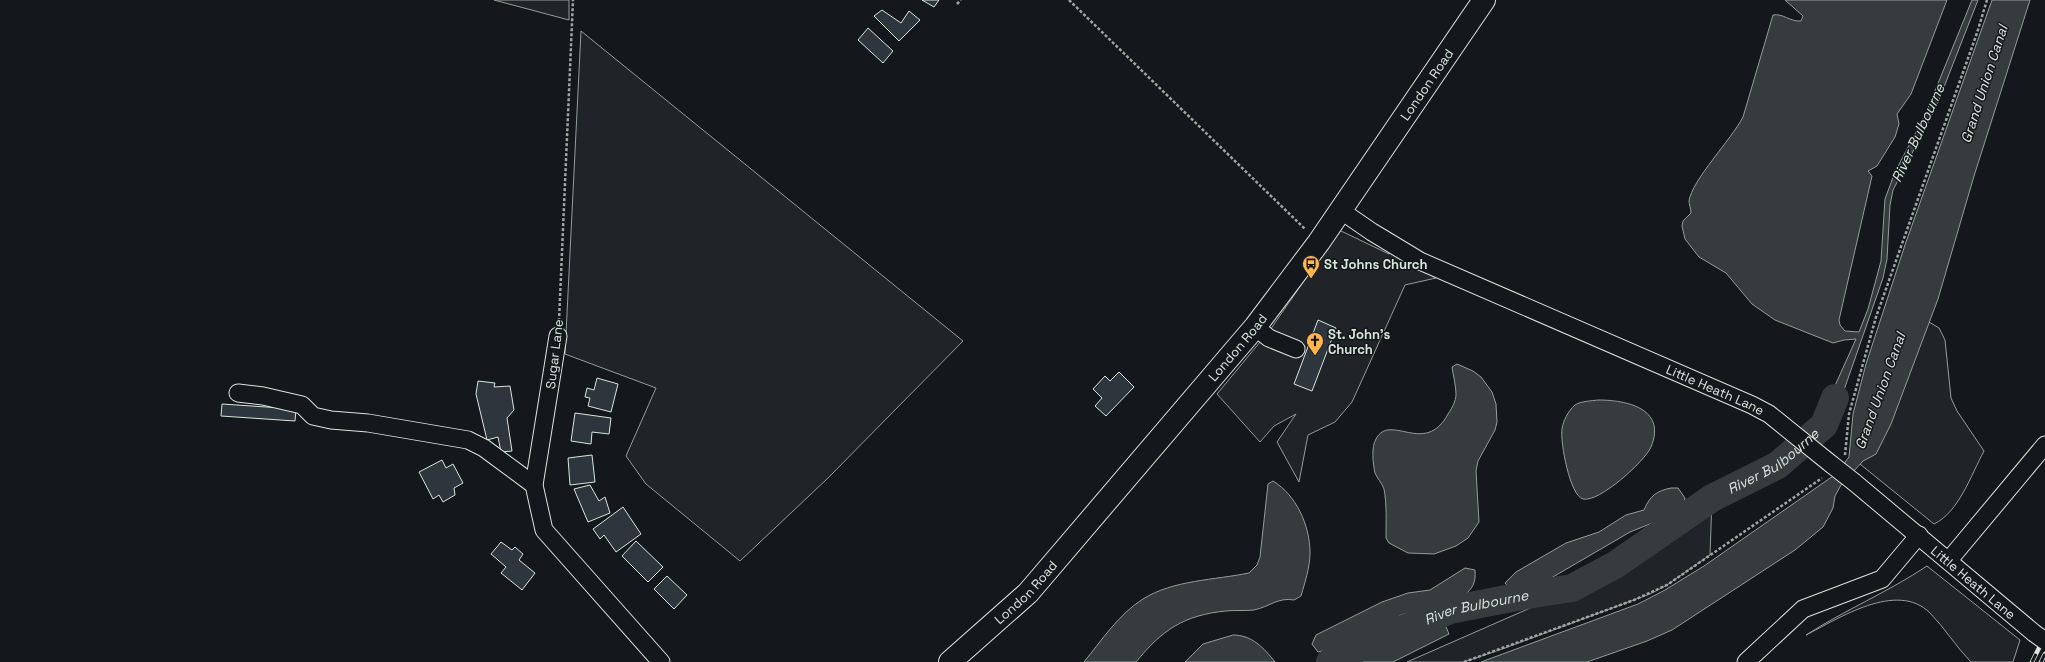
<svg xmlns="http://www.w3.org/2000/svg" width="2045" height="662" font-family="'Space Grotesk',sans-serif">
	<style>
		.green { fill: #202428; stroke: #939e99 }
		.water { fill: #363b3e; stroke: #939e99 }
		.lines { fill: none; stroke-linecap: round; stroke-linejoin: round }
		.river { stroke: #363b3e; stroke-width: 28 }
		.building { fill: #2c363c; stroke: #d8e6dc }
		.minor-casing { stroke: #d8e6dc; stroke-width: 19 }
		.major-casing { stroke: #d8e6dc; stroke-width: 24 }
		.path { stroke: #9da8a2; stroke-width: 2.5; stroke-dasharray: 3 2; stroke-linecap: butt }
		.minor { stroke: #14181c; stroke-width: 17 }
		.major { stroke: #14181c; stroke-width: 22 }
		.rail-casing { stroke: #d8e6dc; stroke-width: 4.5 }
		.rail { stroke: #14181c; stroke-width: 3; stroke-dasharray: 9; stroke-linecap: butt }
		.minor-bridge-casing { stroke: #d8e6dc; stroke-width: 19; stroke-linecap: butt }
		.minor-bridge { stroke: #14181c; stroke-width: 17 }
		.labels { text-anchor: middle; stroke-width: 3; stroke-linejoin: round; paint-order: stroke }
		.street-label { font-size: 13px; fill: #d8e6dc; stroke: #14181c }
		.poi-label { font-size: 13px; font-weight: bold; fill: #d8e6dc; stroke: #14181c; text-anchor: start }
		.water-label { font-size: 14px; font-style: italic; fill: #d8e6dc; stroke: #14181c }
	</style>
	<rect width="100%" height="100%" fill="#14181c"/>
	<path class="green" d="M494 0H569V20Z
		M581 31 963 341 828 478 740 561 646 484 626 456 656 388 565 354Z
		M1339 230 1389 254 1390 252 1436 278 1405 285 1352 402 1335 422 1308 435 1299 482 1277 442 1296 414 1274 426 1260 442 1217 394 1270 330Z
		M1924 319 1939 328 1945 340 1951 398 1957 411 1984 451C1971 475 1959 512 1934 524L1855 460Z
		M1712 498 1710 555 1667 585 1650 594 1505 648 1464 662H1407L1537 605 1615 565Z
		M1927 566 2020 640 2013 662H1971C1956 647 1945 628 1930 613 1897 580 1838 619 1806 635 1845 610 1888 592 1927 566Z"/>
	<path class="water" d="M1785 0H1947L1911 94 1897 114 1899 124 1895 137 1877 166 1868 171 1872 176 1839 320 1840 325 1845 331 1859 332 1868 309 1881 261 1885 199 1895 172 1926 113 1972 0H1978L1937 105 1893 190 1890 205 1887 259 1883 278 1828 436 1815 430 1856 339 1844 340 1833 343 1775 320 1752 304 1726 273 1699 257 1685 239 1682 226 1683 221 1691 213C1691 209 1689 204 1689 201 1692 180 1731 140 1743 117L1773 15C1783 13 1790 22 1801 21L1803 16Z
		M1992 0H2030L1974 176 1938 299 1891 424 1876 454 1863 461 1841 485 1835 496 1833 508 1823 527 1795 550 1672 630 1647 641 1587 662H1481L1638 604 1665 590 1704 566 1836 474 1849 457 1853 414 1866 364 1905 245Z
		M1457 364 1473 371 1481 377 1492 392 1496 404 1497 422 1495 430 1478 461 1476 471 1479 522 1468 538 1456 546 1434 554 1408 553 1389 543 1386 538C1386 523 1387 504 1384 489 1382 483 1377 478 1375 473 1373 464 1371 447 1376 439 1390 412 1425 457 1448 414 1452 408 1456 401 1456 394 1456 385 1453 375 1452 367Z
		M1598 400C1626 400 1667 408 1651 447 1645 461 1599 503 1583 499 1570 496 1560 442 1562 429 1563 421 1568 411 1575 405 1581 401 1591 401 1598 400Z
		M1273 481C1296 495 1310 525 1310 553 1310 567 1305 582 1301 596L1294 600C1278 597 1269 607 1254 610 1245 611 1235 610 1226 611 1184 615 1162 630 1136 662H1084C1101 641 1119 614 1143 599 1173 580 1215 580 1249 573L1257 565 1260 557 1268 484Z
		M1671 488H1678L1685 498 1683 506 1670 516 1630 532 1546 581 1512 591 1505 583 1516 572 1566 543 1599 532 1626 515 1644 510C1650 496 1656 491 1671 488Z
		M1465 568 1475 570C1476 582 1473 589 1463 596L1401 615 1378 629 1331 649 1318 652 1312 644 1316 635 1382 602 1408 593 1430 590Z
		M1444 622 1449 634 1393 662H1342Z
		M1233 635C1252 635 1264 648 1275 662H1185L1203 644Z"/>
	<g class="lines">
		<path class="river" id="s1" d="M1330 662 1367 644 1450 610 1527 595 1572 588 1615 565 1712 498 1778 465 1824 425 1835 398"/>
	</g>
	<path class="building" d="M922 0H939L934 7Z
		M882 10 901 23 909 11 920 20 899 41 874 16Z
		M868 28 893 51 883 63 858 40Z
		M1318 320 1336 328 1312 391 1294 384Z
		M1119 372 1134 387 1106 416 1095 406 1102 398 1093 389 1105 376 1110 381Z
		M597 378 618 384 611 412 588 406 590 398 585 397 587 388 594 390Z
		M478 381 495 383 494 387 510 386 514 410 507 418 512 451 501 452 498 437 487 440 476 394Z
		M222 404 296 409 295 421 221 416Z
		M575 413 611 418 609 434 592 432 591 444 571 441Z
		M592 455 595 482 570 485 568 458Z
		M442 460 446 468 453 464 463 483 454 488 455 495 443 502 439 495 433 499 419 472Z
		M590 485 599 501 605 497 610 513 588 522 574 489Z
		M623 507 641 534 616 552 604 535 600 539 593 529Z
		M636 541 663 567 648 582 622 556Z
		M501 542 512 550 515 547 523 554 519 560 535 573 522 590 501 573 506 567 491 554Z
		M667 576 687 595 674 609 654 589Z"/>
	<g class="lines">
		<defs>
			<g id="minor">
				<path id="s2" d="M1340 210 1372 232 1420 261 1752 405 1769 414 1831 464"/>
				<path d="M1255 327 1269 338 1296 349"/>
				<path d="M558 336 534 485 544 530 661 662"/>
				<path d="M238 393 263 396 302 405 313 416 331 420 368 423 468 440 484 448 534 485"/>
				<path id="s3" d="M1854 482 2034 633"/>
				<path d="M1949 560 2045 445"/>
				<path d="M1746 662 1803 609 1882 579 1919 535"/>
			</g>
			<g id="major">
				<path id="s4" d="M950 662 1028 593 1255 327 1319 242 1484 0"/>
			</g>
		</defs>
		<use href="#minor" class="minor-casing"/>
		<use href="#major" class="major-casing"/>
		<path class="path" d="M1069 0 1305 229
			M957 4 961 0
			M559 321 573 0
			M1845 455 1849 414 1876 317 1977 33 1987 0
			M1464 662 1634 600 1667 585 1822 478"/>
		<use href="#minor" class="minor"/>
		<use href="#major" class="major"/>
		<defs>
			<path id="rail" d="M2032 662 2045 636
				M2041 662 2045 654"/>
		</defs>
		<use href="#rail" class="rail-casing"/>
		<use href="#rail" class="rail"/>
		<defs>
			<path id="minor-bridge" d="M1831 464 1854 482
				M2034 633 2045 641"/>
		</defs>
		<use href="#minor-bridge" class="minor-bridge-casing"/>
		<use href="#minor-bridge" class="minor-bridge"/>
	</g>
	<defs>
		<symbol id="bus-pin" viewBox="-11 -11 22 30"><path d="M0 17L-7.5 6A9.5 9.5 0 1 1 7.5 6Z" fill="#ffb74d" stroke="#14181c"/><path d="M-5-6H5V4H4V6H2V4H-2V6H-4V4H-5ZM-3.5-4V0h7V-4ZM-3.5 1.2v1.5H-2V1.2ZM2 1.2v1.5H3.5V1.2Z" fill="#111"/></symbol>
		<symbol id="church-pin" viewBox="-11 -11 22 30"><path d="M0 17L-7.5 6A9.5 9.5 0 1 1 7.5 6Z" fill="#ffb74d" stroke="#14181c"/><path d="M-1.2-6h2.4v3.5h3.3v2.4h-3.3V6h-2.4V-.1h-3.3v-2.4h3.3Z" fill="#111"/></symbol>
	</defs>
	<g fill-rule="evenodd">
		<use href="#bus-pin" x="1301" y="254" width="20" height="27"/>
		<use href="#church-pin" x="1305" y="331" width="20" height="27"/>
	</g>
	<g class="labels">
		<g class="street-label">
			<text dy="5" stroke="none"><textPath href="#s4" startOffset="751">London Road</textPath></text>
			<text dy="5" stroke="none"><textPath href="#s4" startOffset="427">London Road</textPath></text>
			<text transform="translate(554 354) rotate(-83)" y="5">Sugar Lane</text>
			<text dy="5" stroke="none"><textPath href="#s2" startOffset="417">Little Heath Lane</textPath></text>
			<text dy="5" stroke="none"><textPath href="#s3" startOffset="156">Little Heath Lane</textPath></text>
			<text dy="5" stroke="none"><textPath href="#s4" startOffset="103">London Road</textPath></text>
		</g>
		<g class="poi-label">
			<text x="1324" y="269">St Johns Church</text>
			<text x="1328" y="339">St. John's<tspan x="1328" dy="15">Church</tspan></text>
		</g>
		<g class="water-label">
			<text transform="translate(1984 84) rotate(-72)" y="5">Grand Union Canal</text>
			<text transform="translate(1918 133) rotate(-65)" y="5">River Bulbourne</text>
			<text transform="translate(1880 391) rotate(-70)" y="5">Grand Union Canal</text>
			<text dy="5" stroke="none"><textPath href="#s1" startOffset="493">River Bulbourne</textPath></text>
			<text dy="5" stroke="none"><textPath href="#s1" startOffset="157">River Bulbourne</textPath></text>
		</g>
	</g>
</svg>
